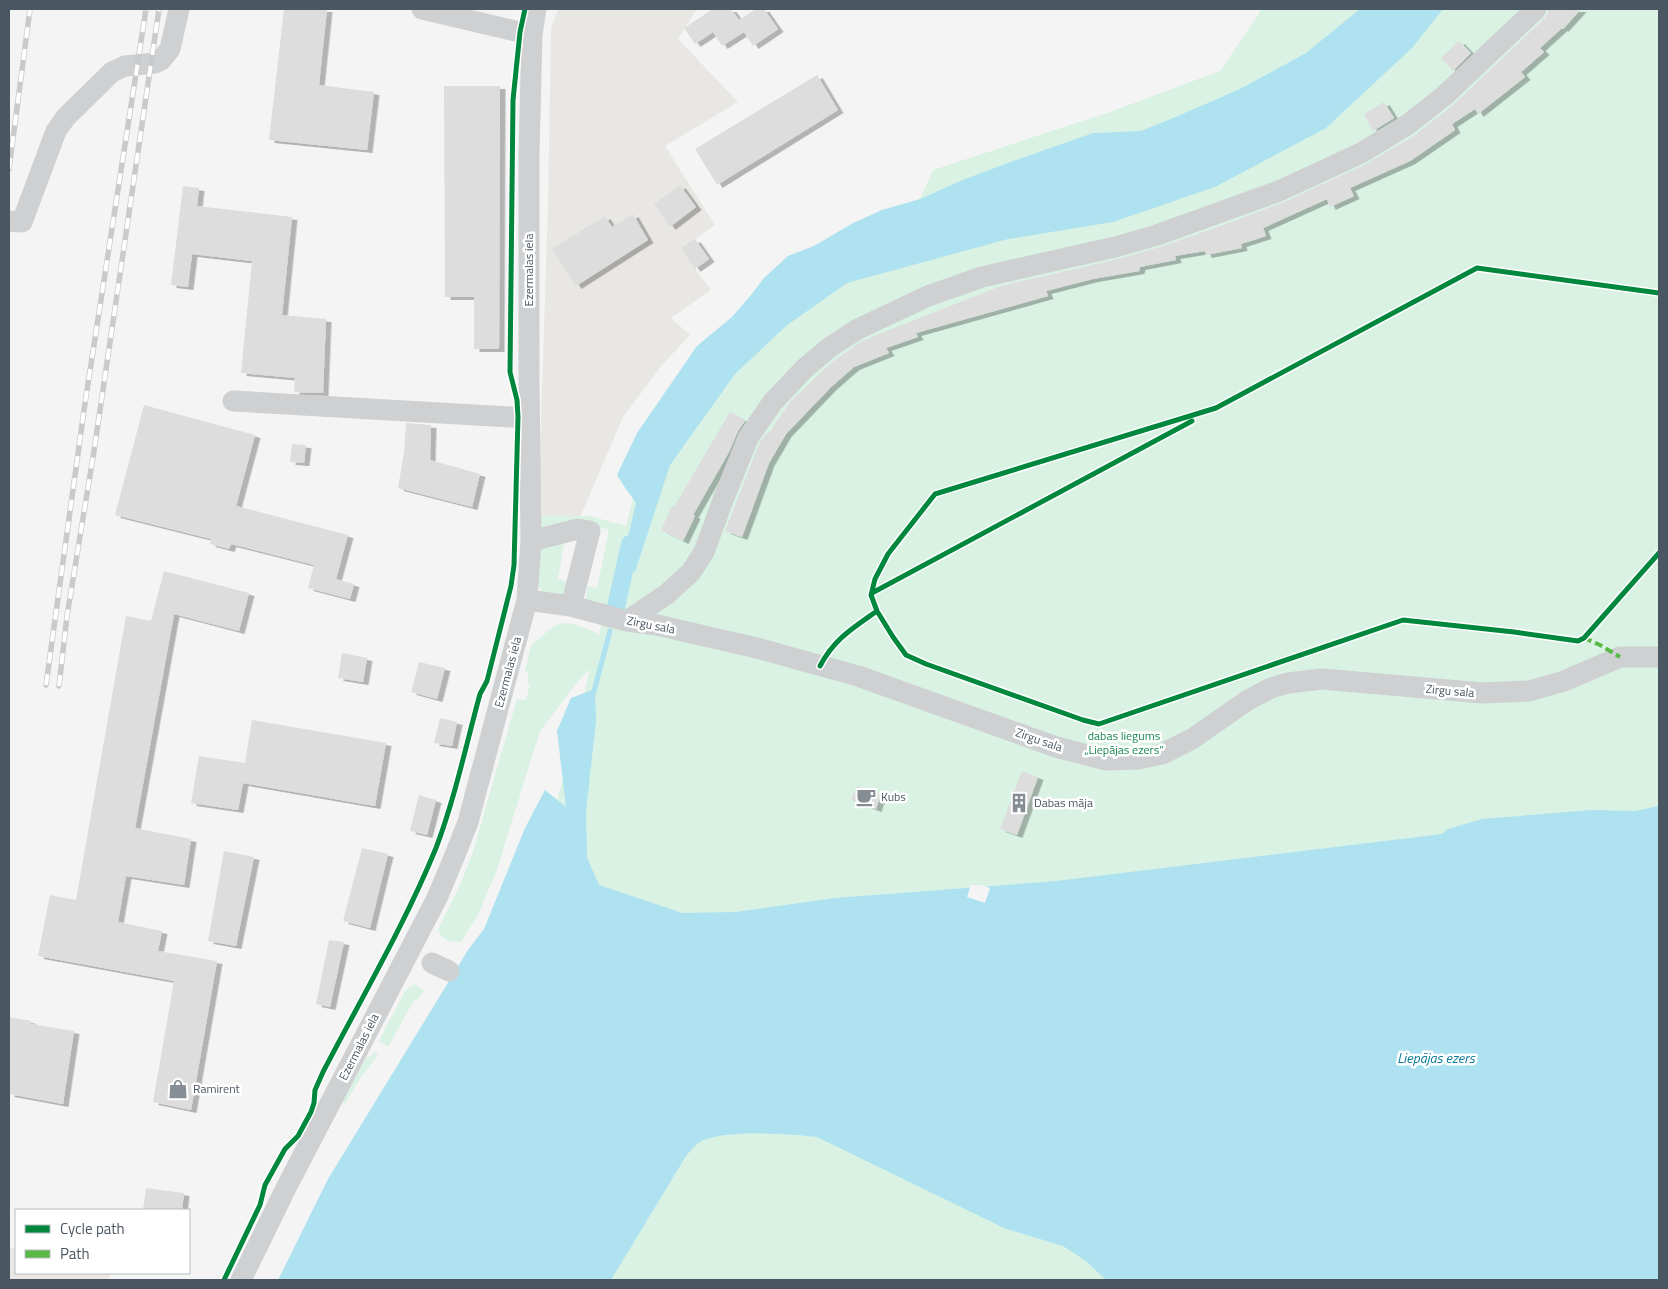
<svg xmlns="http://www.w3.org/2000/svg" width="1668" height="1289" font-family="'Titillium Web',sans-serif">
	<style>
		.commercial { fill: #e8e7e3 }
		.green { fill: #d9f2e3 }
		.water { fill: #aee2f0 }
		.pier { fill: #f4f4f4 }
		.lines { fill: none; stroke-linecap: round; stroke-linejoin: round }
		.stream { stroke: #aee2f0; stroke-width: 5 }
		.canal { stroke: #aee2f0; stroke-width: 18 }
		.building { fill: #ddddde; filter: url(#shadow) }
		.minor { stroke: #ced0d2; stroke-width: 21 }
		.rail-casing { stroke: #c9cacc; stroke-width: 5.5 }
		.rail { stroke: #fff; stroke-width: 4; stroke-dasharray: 11; stroke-linecap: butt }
		.quiet { stroke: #58b947; stroke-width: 4; stroke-dasharray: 8 4; stroke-linecap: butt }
		.cycleway-casing { stroke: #fff; stroke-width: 8 }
		.cycleway { stroke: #00873e; stroke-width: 5 }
		.labels { text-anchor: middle; stroke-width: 5; stroke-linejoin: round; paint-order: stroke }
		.street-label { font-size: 12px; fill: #4a5661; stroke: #fff }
		.park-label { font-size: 12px; fill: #17864f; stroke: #fff }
		.poi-label { font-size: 12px; fill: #4a5661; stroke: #fff; text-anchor: start }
		.water-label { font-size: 14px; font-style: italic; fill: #0c7c9b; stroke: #fff }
	</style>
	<defs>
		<filter id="shadow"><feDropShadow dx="5.5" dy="3" stdDeviation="0" flood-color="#0004"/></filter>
	</defs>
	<rect width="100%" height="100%" fill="#f4f4f4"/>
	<path class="commercial" d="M558 9H697L678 39 738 102 665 146 715 225 695 239 709 259 695 269 711 290 671 318 690 335 662 365 623 417 580 517 538 516 548 204 551 28Z
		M9 1248 16 1249V1273H110L108 1280H9Z"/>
	<path class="green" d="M1262 9H1659V1280H351L529 914 590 669 578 681 540 731 496 872 479 913 461 942C450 943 441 940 438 929L460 885 472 855 517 699 526 700 530 684 527 683 529 674 525 672 531 645C540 639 547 630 557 625 568 619 590 629 599 635L606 607 584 603 588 586 597 588 609 530 584 524 540 533 538 516H590L626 526 640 473 767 313 1109 132 1093 133 965 179 920 199 933 170 1110 112 1220 71Z
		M565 538 558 579 569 582 562 597 548 595 542 591 538 586V550Z
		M414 984 424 991 417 1001 414 1000 388 1047 379 1041 405 991Z
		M374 1051 378 1055 359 1080 345 1104 342 1102 366 1058 372 1055Z"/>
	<path class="water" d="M1360 9H1443L1412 48 1326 128 1215 187 1113 222 1008 239 847 283 786 326 735 374 670 465 635 572 628 569 622 562 636 503 626 489 617 475 637 433 697 346 732 317 751 295 764 278 788 256 814 246 853 223 882 210 920 199 965 179 1016 160 1093 133 1141 131 1178 116 1240 89 1306 53Z
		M595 689 596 721 586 811 587 857 599 885 682 913 736 912 835 898 1056 881 1442 834 1448 829 1482 819 1592 810 1635 811 1659 806V1280H1106L1086 1261 1063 1246 1004 1228 817 1137C791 1134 721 1129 700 1142 695 1145 690 1152 686 1156L611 1280H278L328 1179 468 950 484 929 525 828 545 790 566 807 557 731 571 698Z"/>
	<path class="pier" d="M971 885H982L990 888 985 903 967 897Z"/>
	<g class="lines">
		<path class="stream" d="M593 695 610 631"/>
		<path class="canal" d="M616 607 630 544"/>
	</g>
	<path class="building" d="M284 9H327L319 85 374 92 367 150 269 140Z
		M713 9H731L739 20 756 9H764L778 29 753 46 744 32 722 46 713 32 695 44 684 28Z
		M1548 9H1581L1563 29 1562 28 1540 48 1544 52 1521 72 1525 77 1478 114 1475 109 1452 124 1455 130 1410 161 1350 188 1354 196 1330 207 1327 199 1263 228 1266 236 1241 244 1242 248 1206 255 1205 251 1175 256 1176 260 1140 267 1139 271 1093 279 1046 291 1048 296 916 333 918 337 886 348 889 353 854 367 831 387 786 434 769 463 742 537 725 531 759 444 766 433 768 434 791 401 832 362 864 340 1001 286 1118 259 1160 247 1215 228 1284 202 1366 164 1414 136 1452 106 1545 18 1548 13Z
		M1459 41 1471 53 1453 71 1441 58Z
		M817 75 838 110 717 185 695 149Z
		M444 86H500L499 349H474V297H445Z
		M1384 102 1394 118 1373 131 1364 114Z
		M680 185 696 207 670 227 654 204Z
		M183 186 199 188 197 206 292 217 282 315 326 319 323 393 294 392 295 378 241 373 252 261 192 254 188 287 171 285Z
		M633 214 648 240 576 286 552 249 605 216 612 227Z
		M695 239 709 259 695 269 681 248Z
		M144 405 255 435 236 506 348 535 336 579 354 584 350 599 308 588 314 565 231 544 229 549 210 544 211 539 115 515Z
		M730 412 745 421 738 431 729 452 693 515 695 516 683 541 661 530 672 506 674 507Z
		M406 423 431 425 430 460 480 474 472 507 398 488 404 453Z
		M292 444 306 445 304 463 290 462Z
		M164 571 249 593 239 631 174 614 135 828 191 839 184 885 126 876 118 922 162 931 158 951 217 961 191 1110 153 1102 174 981 38 956 50 895 76 900 126 616 151 621Z
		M342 653 367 658 363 682 338 678Z
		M419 662 445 668 437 699 411 692Z
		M440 718 457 722 452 746 434 743Z
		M252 720 386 743 375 806 243 783 238 810 191 803 199 756 245 763Z
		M1022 771 1038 777 1017 835 1000 829Z
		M857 786 881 794 876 809 851 800Z
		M419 795 436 800 427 835 410 831Z
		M362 848 388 854 370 928 343 921Z
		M224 851 254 857 236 946 208 941Z
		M329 940 344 942 330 1007 316 1004Z
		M9 1017 31 1021V1024L74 1031 63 1104 9 1094Z
		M146 1188 184 1193 182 1210H143Z"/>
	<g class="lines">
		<path class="minor" d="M422 9 532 35
			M9 221 22 222 56 131 66 117 112 72 125 66 155 63 161 60 170 49 179 9
			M233 401 529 418
			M531 541 578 529 590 531 571 606
			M527 600 571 606 627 621 657 625 761 649 858 676 1056 747 1106 760 1138 759 1162 754 1192 739 1248 700 1271 688 1288 683 1322 679 1482 693 1529 691 1564 681 1620 657H1659
			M627 621 667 594 691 572 704 552 723 500 748 438 772 403 805 368 830 347 858 329 928 296 982 277 1115 247 1157 235 1279 191 1361 153 1407 125 1444 96 1536 9
			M432 963 449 971
			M241 1280 286 1188 437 898 455 855 468 822 527 600 531 541 529 380V155L532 35 536 9"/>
		<defs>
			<path id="rail" d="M9 169 30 9
				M46 685 85 403 146 9
				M59 686 67 616 94 451 159 9"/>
		</defs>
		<use href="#rail" class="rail-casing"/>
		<use href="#rail" class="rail"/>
		<path class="quiet" d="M1584 638 1600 645 1620 657"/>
		<defs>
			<path id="cycleway" d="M1659 293 1477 268 1216 408 935 494 888 554 875 579 871 595 877 611 893 637 906 655 926 664 1083 720 1099 724 1403 620 1514 632 1578 641 1584 638 1659 553
				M872 593 1192 421
				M820 666C834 639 853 628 877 611
				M224 1280 260 1205 265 1185 285 1149 298 1136 311 1112 314 1103 315 1090 323 1072C361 999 405 924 436 848 455 798 466 745 480 694L487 681 511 586 514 565 518 417 517 400 510 372 513 100 520 32 525 9"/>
		</defs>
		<use href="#cycleway" class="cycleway-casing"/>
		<use href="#cycleway" class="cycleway"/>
	</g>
	<defs>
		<symbol id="cafe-bare" viewBox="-9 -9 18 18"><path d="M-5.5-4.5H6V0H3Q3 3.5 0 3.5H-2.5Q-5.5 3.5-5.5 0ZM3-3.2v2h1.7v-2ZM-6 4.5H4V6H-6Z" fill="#868d94" stroke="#fff" stroke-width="2.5" paint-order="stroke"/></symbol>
		<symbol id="building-bare" viewBox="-9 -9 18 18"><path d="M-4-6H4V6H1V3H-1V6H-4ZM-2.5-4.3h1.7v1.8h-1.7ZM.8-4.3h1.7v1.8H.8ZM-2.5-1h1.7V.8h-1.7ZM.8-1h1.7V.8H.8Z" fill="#868d94" stroke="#fff" stroke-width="2.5" paint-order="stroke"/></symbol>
		<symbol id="shop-bare" viewBox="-9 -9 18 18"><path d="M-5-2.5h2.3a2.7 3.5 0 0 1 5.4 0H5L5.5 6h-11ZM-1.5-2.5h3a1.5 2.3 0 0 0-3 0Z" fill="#868d94" stroke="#fff" stroke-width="2.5" paint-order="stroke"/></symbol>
	</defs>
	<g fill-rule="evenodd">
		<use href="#cafe-bare" x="852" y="783" width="28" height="28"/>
		<use href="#building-bare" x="1005" y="789" width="28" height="28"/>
		<use href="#shop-bare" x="164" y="1075" width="28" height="28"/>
	</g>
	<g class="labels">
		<g class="street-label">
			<text transform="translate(529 270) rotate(-90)" y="4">Ezermalas iela</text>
			<text transform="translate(651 625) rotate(11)" y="4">Zirgu sala</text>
			<text transform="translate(508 672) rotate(-75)" y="4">Ezermalas iela</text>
			<text transform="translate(1450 691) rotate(5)" y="4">Zirgu sala</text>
			<text transform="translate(1039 740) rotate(19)" y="4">Zirgu sala</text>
			<text transform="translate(359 1047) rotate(-63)" y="4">Ezermalas iela</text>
		</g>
		<g class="park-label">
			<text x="1124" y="740">dabas liegums<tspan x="1124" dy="14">„Liepājas ezers”</tspan></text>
		</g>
		<g class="poi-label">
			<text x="881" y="801">Kubs</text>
			<text x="1034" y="807">Dabas māja</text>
			<text x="193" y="1093">Ramirent</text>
		</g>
		<g class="water-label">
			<text x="1436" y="1063">Liepājas ezers</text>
		</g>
	</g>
	<rect width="1668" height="1289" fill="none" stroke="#4a5661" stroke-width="20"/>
	<rect x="15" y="1209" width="175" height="65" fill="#ffffff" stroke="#b7bbc0"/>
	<rect x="25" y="1225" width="25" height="8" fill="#00873e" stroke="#b7bbc0"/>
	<text x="60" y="1234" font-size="15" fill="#4a5661">Cycle path</text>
	<rect x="25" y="1250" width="25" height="8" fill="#58b947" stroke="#b7bbc0"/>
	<text x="60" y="1259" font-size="15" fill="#4a5661">Path</text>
</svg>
